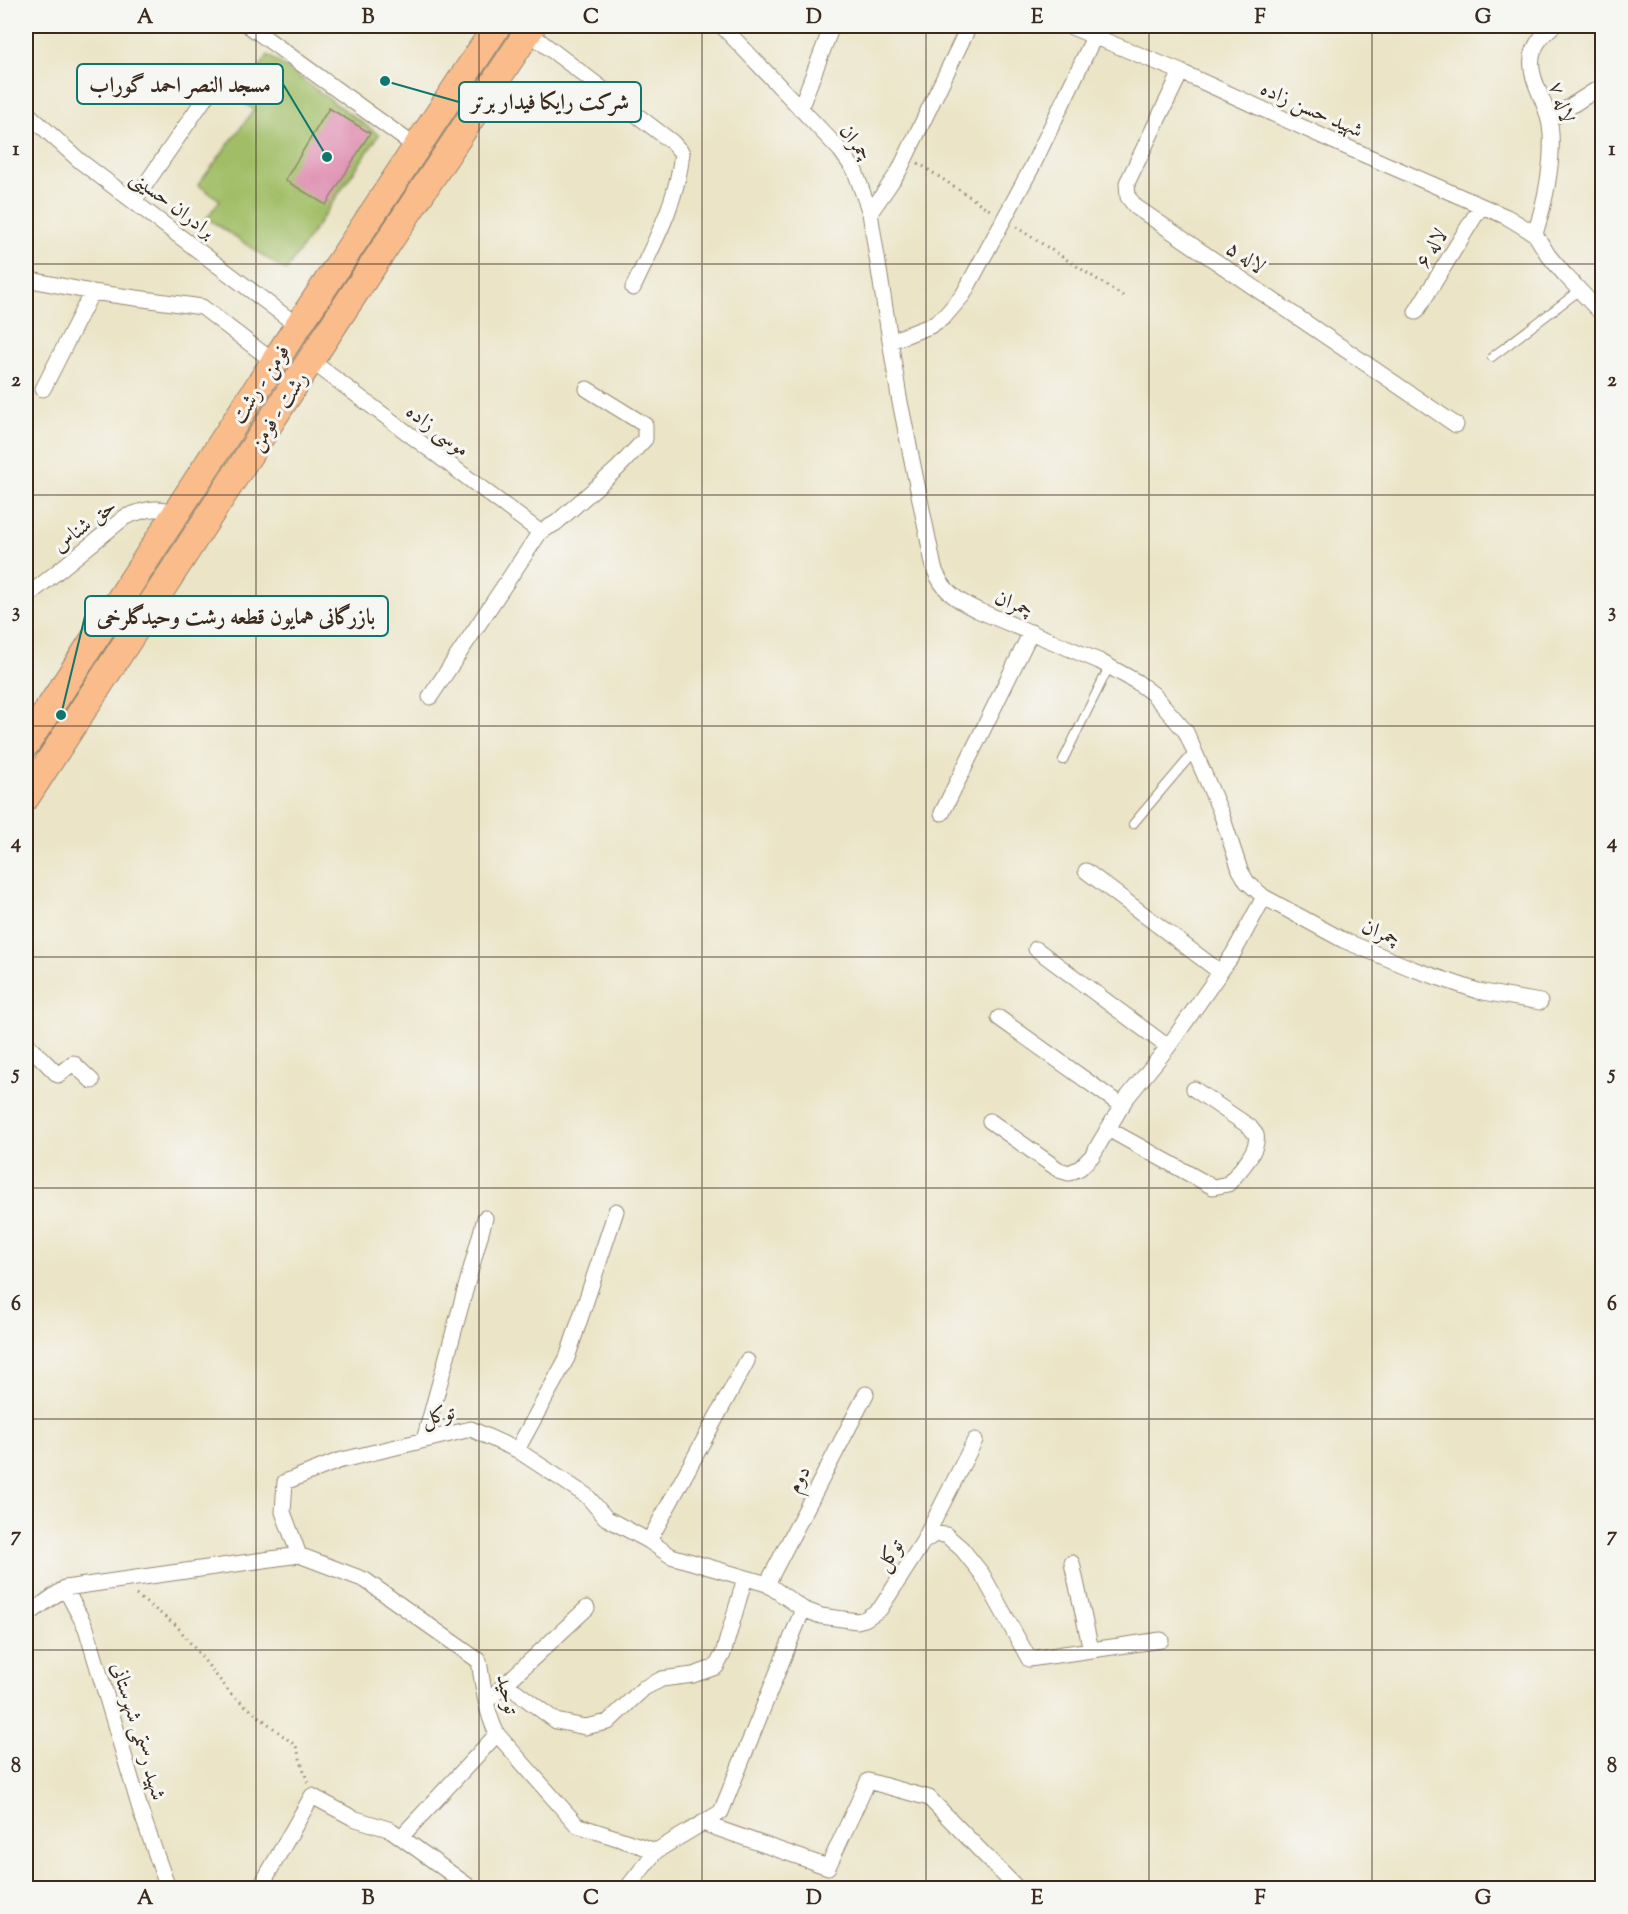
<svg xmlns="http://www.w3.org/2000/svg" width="1628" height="1914" font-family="'Sorts Mill Goudy',Amiri,serif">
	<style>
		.green { fill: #a1be66; stroke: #6e7442; stroke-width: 1.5 }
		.building { fill: #df8fb1 }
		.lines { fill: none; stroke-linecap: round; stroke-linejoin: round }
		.lane-casing { stroke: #938772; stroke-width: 10 }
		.street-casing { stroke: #938772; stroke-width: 17 }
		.highway-casing { stroke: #938772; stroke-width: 29 }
		.path { stroke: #938772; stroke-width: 3; stroke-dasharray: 1.5 4.5; stroke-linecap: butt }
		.lane { stroke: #fff; stroke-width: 8 }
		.street { stroke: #fff; stroke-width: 15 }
		.highway { stroke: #fabc8b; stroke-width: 27 }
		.grid { fill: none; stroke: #3b2a1e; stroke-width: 1.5; stroke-opacity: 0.55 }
		.labels { text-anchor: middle; stroke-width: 6; stroke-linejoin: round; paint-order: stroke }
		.street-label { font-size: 21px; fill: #3b2a1e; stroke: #f6f6f2 }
		.leader { fill: none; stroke: #0f766e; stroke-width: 2 }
		.callout-dot { fill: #0f766e; stroke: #f6f6f2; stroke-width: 2 }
		.callout { fill: #f6f6f2; stroke: #0f766e; stroke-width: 2 }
		.callout-label { font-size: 22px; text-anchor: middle; font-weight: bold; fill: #3b2a1e }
		.neatline { fill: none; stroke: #3b2a1e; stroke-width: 2 }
		.grid-label { font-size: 20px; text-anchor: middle; font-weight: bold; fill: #3b2a1e }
	</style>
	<rect width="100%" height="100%" fill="#f6f6f2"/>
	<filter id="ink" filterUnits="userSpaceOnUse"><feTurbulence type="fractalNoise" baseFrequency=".0167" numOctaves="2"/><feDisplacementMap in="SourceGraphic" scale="12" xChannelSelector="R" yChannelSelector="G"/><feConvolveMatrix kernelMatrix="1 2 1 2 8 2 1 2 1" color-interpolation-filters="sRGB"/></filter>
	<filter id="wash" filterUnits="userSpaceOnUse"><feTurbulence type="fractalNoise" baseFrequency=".008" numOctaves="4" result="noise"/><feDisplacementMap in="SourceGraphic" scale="24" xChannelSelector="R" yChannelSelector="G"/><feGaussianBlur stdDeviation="1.35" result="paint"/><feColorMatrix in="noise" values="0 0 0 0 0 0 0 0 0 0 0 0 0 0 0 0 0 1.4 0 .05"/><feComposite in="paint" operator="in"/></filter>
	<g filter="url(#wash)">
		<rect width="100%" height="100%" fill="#ebe4c6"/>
		<path class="green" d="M268 55 379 135 286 271 207 218 220 200 198 185 254 110 239 99Z"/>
		<g id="blocks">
			<path class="building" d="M329 108 370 133 326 205 285 180Z"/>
		</g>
	</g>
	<g filter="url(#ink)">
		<use href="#blocks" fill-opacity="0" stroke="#938772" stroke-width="1.5"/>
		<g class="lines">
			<defs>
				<path id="lane" d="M1492 357 1579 291
					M1063 760 1109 667
					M1133 824 1194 752"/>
				<path id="street" d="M249 26 416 147
					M722 26 840 150 855 171 870 213 899 397 934 568C942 590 956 600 977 610L1099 661 1137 682 1153 694 1186 732 1221 813 1240 870 1247 882 1264 897 1343 940 1413 969 1478 991 1540 1002
					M1069 26 1181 72 1335 142 1507 217 1535 234 1548 255 1565 275 1602 314
					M528 32 672 142 682 153C677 203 654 243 633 288
					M1181 72 1127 183 1128 197 1136 207 1456 425
					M800 109 832 26
					M26 112 80 161 298 326
					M1549 120 1602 86
					M134 201 207 95
					M870 213 899 171 969 26
					M1535 234C1545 202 1553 168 1551 134 1549 91 1507 64 1553 26
					M26 279 92 292 202 307 274 362
					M1416 312 1481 206
					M891 341 930 326 944 317 963 295 1032 167 1094 37
					M310 360 540 532
					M43 389 92 292
					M26 597 125 517C146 509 155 506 176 513
					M430 697 540 532 556 523 618 468 645 439V425L587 389
					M942 813 1031 632
					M1086 871 1220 972
					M1036 949 1168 1047
					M999 1018 1122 1106
					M26 1043 58 1075 73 1063 92 1081
					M990 1121 1059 1170 1069 1173 1080 1168 1092 1156 1125 1100 1168 1047 1233 954 1264 897
					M1108 1129 1213 1187 1228 1184C1237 1174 1260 1150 1256 1135 1255 1133 1251 1129 1250 1127L1194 1089
					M747 1361 649 1541 671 1556 767 1584 803 1609 821 1616 857 1621 865 1619 880 1609 923 1542 935 1534 946 1535 962 1549 982 1574 1029 1659 1161 1640
					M424 1440 485 1218
					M517 1450 567 1358 616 1211
					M923 1542 975 1440
					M299 1555 283 1512 285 1482 338 1461 471 1429 517 1450 587 1496 606 1518 649 1541
					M1072 1563 1091 1650
					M767 1584 866 1394
					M65 1588 86 1628 141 1812 168 1888
					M26 1616 65 1588 299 1555 365 1580 479 1661C483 1686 486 1712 497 1734L577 1825 656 1851 721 1812 803 1609
					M506 1684 556 1721 585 1727 608 1722 644 1688 662 1679 693 1675 716 1667 723 1654 745 1578
					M486 1702 587 1608
					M702 1823 828 1867 868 1781 929 1798 1017 1888
					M401 1837 497 1734
					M262 1884 312 1796 353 1818 391 1830 471 1888
					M627 1888 656 1851"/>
				<path id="highway" d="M26 744 286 344 497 26
					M26 797 338 318 532 26"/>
			</defs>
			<use href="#lane" class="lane-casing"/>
			<use href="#street" class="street-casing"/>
			<use href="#highway" class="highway-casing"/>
			<path class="path" d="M918 163 990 210
				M1016 227 1126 298
				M136 1595 176 1625 231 1694 296 1746 308 1783"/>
			<use href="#lane" class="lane"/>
			<use href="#street" class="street"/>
			<use href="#highway" class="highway"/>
		</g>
	</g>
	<path class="grid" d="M256 26V1888M479 26V1888M702 26V1888M926 26V1888M1149 26V1888M1372 26V1888M26 264H1602M26 495H1602M26 726H1602M26 957H1602M26 1188H1602M26 1419H1602M26 1650H1602"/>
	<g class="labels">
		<g class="street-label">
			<text transform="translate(1562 102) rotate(73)" y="7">لاله ۷</text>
			<text transform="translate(1312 109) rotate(24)" y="7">شهید حسن زاده</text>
			<text transform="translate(856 142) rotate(53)" y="7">چمران</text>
			<text transform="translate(173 204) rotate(37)" y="7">برادران حسینی</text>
			<text transform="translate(1431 248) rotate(-58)" y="7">لاله ۶</text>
			<text transform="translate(1246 257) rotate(34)" y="7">لاله ۵</text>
			<text transform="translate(260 384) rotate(-57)" y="7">فومن - رشت</text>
			<text transform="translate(278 411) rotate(-57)" y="7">رشت - فومن</text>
			<text transform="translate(438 430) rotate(37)" y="7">موسی زاده</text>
			<text transform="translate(84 525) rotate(-37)" y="7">حق شناس</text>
			<text transform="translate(1014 603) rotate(22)" y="7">چمران</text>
			<text transform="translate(1381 932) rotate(22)" y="7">چمران</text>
			<text transform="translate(438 1415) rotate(-14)" y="7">توکل</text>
			<text transform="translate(798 1479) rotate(-62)" y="7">دوم</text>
			<text transform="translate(889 1555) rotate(-57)" y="7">توکل</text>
			<text transform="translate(508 1694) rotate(77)" y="7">توحید</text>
			<text transform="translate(139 1731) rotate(73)" y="7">شهید رستمی شهرستانی</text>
		</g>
	</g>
	<path class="leader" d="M327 157L283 84M385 81L459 102M61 715L85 616"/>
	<g class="callout-dot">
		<circle cx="327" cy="157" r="6"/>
		<circle cx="385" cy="81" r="6"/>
		<circle cx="61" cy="715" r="6"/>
	</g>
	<g class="callout">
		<rect x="77" y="64" width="206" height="40" rx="6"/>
		<rect x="459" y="82" width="182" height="40" rx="6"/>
		<rect x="85" y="596" width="303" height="40" rx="6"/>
	</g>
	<g class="callout-label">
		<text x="180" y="92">مسجد النصر احمد گوراب</text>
		<text x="550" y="109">شرکت رایکا فیدار برتر</text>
		<text x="236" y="624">بازرگانی همایون قطعه رشت وحیدگلرخی</text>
	</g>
	<rect width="1628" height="1914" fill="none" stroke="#f6f6f2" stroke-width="66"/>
	<rect x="33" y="33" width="1562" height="1848" class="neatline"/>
	<g class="grid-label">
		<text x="145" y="23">A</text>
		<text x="368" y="23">B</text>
		<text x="591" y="23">C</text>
		<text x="814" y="23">D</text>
		<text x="1037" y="23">E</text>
		<text x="1260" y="23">F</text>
		<text x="1483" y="23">G</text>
		<text x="16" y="155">1</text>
		<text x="1612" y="155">1</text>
		<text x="16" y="386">2</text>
		<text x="1612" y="386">2</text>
		<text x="16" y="617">3</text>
		<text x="1612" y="617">3</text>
		<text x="16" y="848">4</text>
		<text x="1612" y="848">4</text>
		<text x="16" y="1079">5</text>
		<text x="1612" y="1079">5</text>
		<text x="16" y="1310">6</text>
		<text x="1612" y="1310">6</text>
		<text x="16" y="1541">7</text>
		<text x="1612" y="1541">7</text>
		<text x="16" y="1772">8</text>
		<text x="1612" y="1772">8</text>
		<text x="145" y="1904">A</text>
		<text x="368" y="1904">B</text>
		<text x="591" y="1904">C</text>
		<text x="814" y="1904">D</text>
		<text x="1037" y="1904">E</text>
		<text x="1260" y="1904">F</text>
		<text x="1483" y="1904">G</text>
	</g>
</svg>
